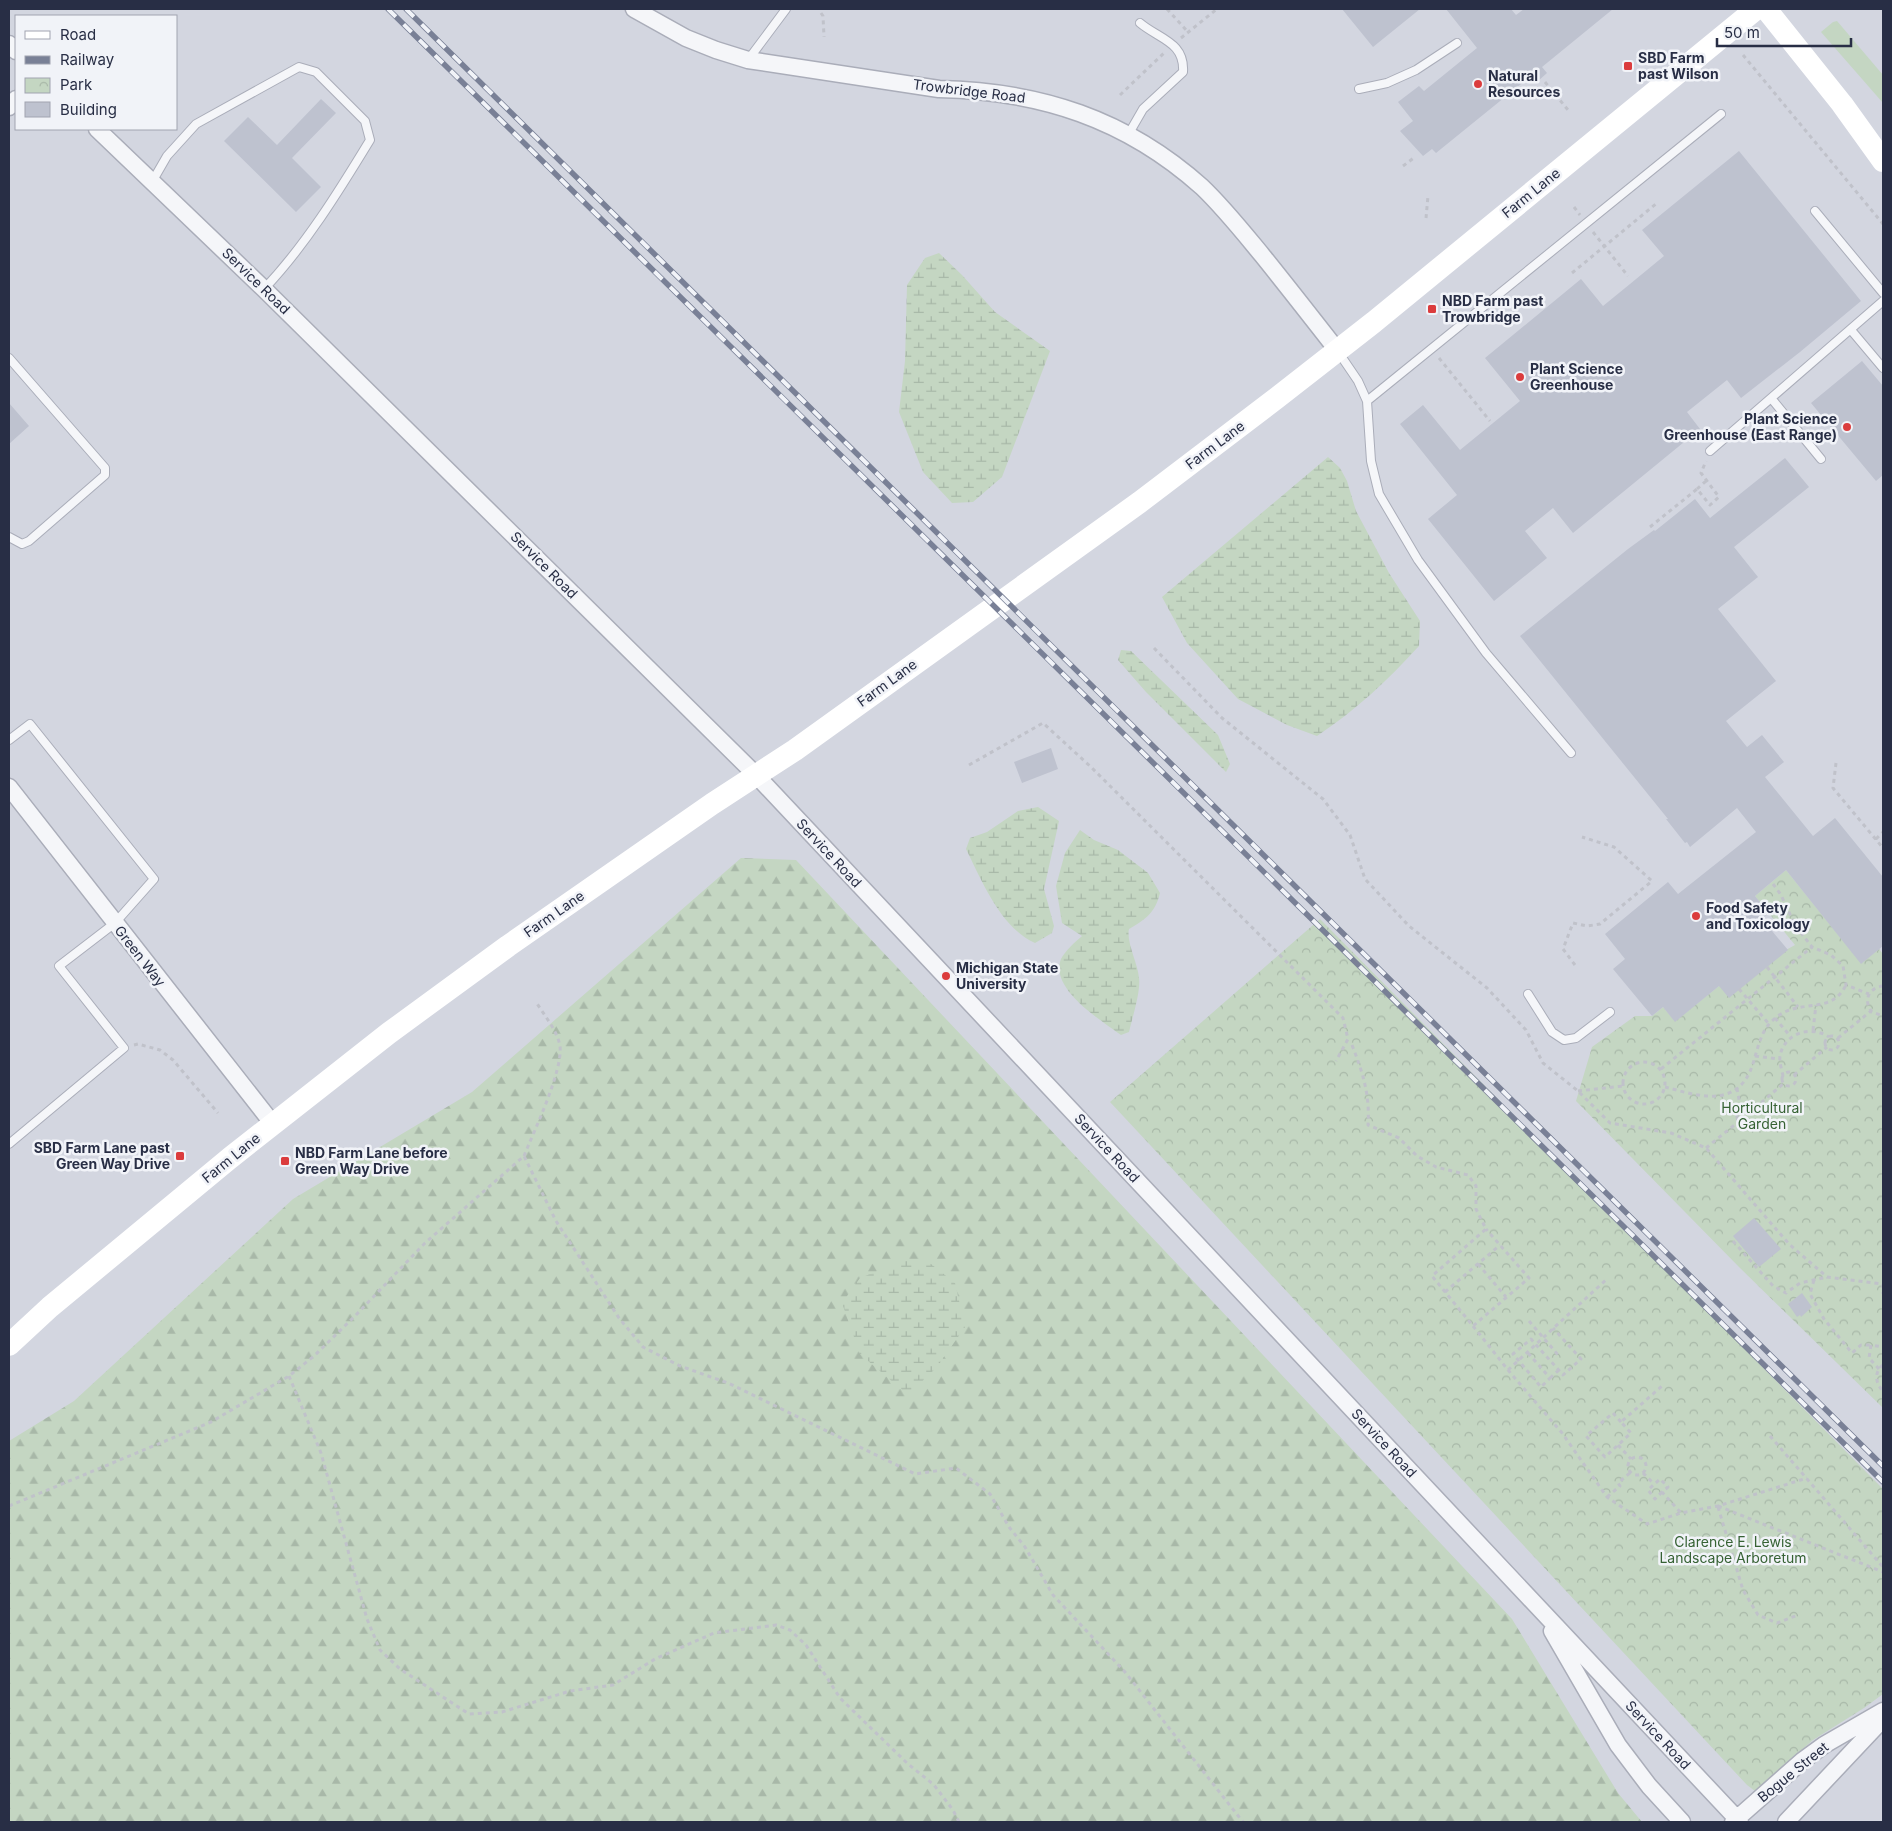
<svg xmlns="http://www.w3.org/2000/svg" width="1892" height="1831" font-family="Inter,sans-serif">
	<style>
		.built { fill: #d3d6e0; fill-rule: evenodd }
		.grass { fill: #c4d6c2 }
		.forest { fill: url(#forest-firs) }
		.wetland { fill: url(#wetland-marsh) }
		.park { fill: url(#park-crowns) }
		.building { fill: #bec2cf }
		.lines { fill: none; stroke-linecap: round; stroke-linejoin: round }
		.lane-casing { stroke: #aaadb9; stroke-width: 10 }
		.street-casing { stroke: #aaadb9; stroke-width: 19 }
		.path { stroke: #c0c2ca; stroke-width: 3; stroke-dasharray: 4 4; stroke-linecap: butt }
		.lane { stroke: #f5f6f9; stroke-width: 8 }
		.street { stroke: #f5f6f9; stroke-width: 16 }
		.secondary { stroke: #fff; stroke-width: 22 }
		.rail-casing { stroke: #798096; stroke-width: 5.5 }
		.rail { stroke: #f1f3f8; stroke-width: 4; stroke-dasharray: 11; stroke-linecap: butt }
		.poi-dot { fill: #db3c3d; stroke: #f1f3f8; stroke-width: 2 }
		.labels { text-anchor: middle; stroke-width: 5; stroke-linejoin: round; paint-order: stroke }
		.poi-label { font-size: 14px; font-weight: bold; fill: #282e45; stroke: #f1f3f8; text-anchor: start }
		.street-label { font-size: 14px; fill: #282e45; stroke: #f1f3f8 }
		.park-label { font-size: 14px; fill: #366234; stroke: #f1f3f8 }
	</style>
	<defs>
		<pattern id="forest-firs" width="22" height="20" patternUnits="userSpaceOnUse" patternTransform="scale(1.25)"><rect width="22" height="20" fill="#c4d6c2"/><path d="M5 1l3.5 6h-7zM16 11l3.5 6h-7z" fill="#a8b8a8"/></pattern>
		<pattern id="wetland-marsh" width="20" height="14" patternUnits="userSpaceOnUse" patternTransform="scale(1.25)"><rect width="20" height="14" fill="#c4d6c2"/><path d="M1 5h8M5 5V1M11 12h8M15 12V8" fill="none" stroke="#a8b8a8"/></pattern>
		<pattern id="park-crowns" width="20" height="18" patternUnits="userSpaceOnUse" patternTransform="scale(1.25)"><rect width="20" height="18" fill="#c4d6c2"/><path d="M2 6a3 3 0 1 1 6 0M12 15a3 3 0 1 1 6 0" fill="none" stroke="#a8b8a8"/></pattern>
	</defs>
	<rect width="100%" height="100%" fill="#e1e4eb"/>
	<path class="built" d="M9 9H1883V1822H9ZM16 16H176V129H16Z"/>
	<path class="grass" d="M1837 21 1883 75V103L1821 32 1833 22Z"/>
	<path class="forest" d="M741 858 796 860 1512 1619 1618 1793 1642 1822H9V1441L74 1401 293 1199 472 1092Z"/>
	<path class="wetland" d="M939 253 962 275 995 312 1050 351 1002 477 973 502 952 503 923 472 899 412 905 361 907 285 925 258Z
		M1328 457 1340 468 1347 481 1356 511 1389 573 1420 621 1419 646C1387 681 1356 710 1317 736L1287 725 1238 699 1187 643 1162 597Z
		M1121 650 1131 651 1218 735 1230 764 1226 772 1146 692 1118 660Z
		M1038 807 1059 821 1044 889 1054 926 1052 933 1035 943C1000 927 982 881 966 849L970 838 987 832 1018 811Z
		M1080 830 1094 840 1118 850 1148 873 1160 893C1155 913 1146 919 1129 929 1126 942 1138 964 1139 978 1141 991 1132 1019 1129 1032L1121 1035C1102 1021 1049 989 1061 959 1065 951 1075 942 1082 936L1062 923 1056 886 1065 853Z
		M909 1259 931 1264 955 1283 965 1327 937 1367 908 1395 860 1354 842 1303 860 1278Z"/>
	<path class="park" d="M1786 870 1861 963 1879 949 1883 954V1408L1739 1267 1576 1101 1592 1047 1635 1016H1652L1663 1007 1675 1021 1719 986 1795 945 1755 896Z
		M1320 919 1883 1489V1694L1864 1708 1813 1740 1755 1791 1747 1785 1110 1102Z"/>
	<path class="building" d="M1342 9H1420L1373 47Z
		M1446 9H1511L1516 15 1524 9H1613L1542 67 1547 73 1537 82 1532 75 1436 153 1432 149 1423 156 1400 131 1413 121 1398 102 1419 86 1424 91 1477 48Z
		M321 99 336 113 292 158 321 187 296 212 224 141 248 117 277 145Z
		M1739 151 1861 301 1800 352 1741 398 1727 380 1687 412 1700 429 1573 533 1553 508 1525 531 1547 558 1494 601 1428 519 1457 495 1400 424 1423 405 1460 450 1520 401 1485 358 1581 279 1603 306 1630 284 1664 256 1642 230Z
		M1862 361 1883 386V475L1876 481 1811 403Z
		M9 403 29 426 9 444Z
		M1785 458 1809 487 1734 547 1758 577 1718 609 1776 681 1726 721 1747 747 1762 735 1784 762 1765 777 1813 836 1835 818 1883 877V946L1861 964 1786 870 1755 896 1769 913 1762 919 1788 950 1729 998 1719 986 1675 1022 1663 1007 1652 1016 1613 969 1625 959 1605 934 1668 882 1678 894 1756 832 1737 808 1690 847 1687 842 1685 843 1666 819H1668L1520 636 1628 549 1654 530 1655 531 1695 499 1710 518Z
		M1051 748 1058 769 1022 783 1014 762Z
		M1754 1218 1781 1249 1759 1267 1733 1236Z
		M1802 1293 1812 1307 1801 1317 1800 1315 1797 1317 1788 1304Z"/>
	<g class="lines">
		<defs>
			<path id="lane" d="M748 60 786 9
				M1359 89 1387 83 1416 70 1457 43
				M1128 135 1143 109 1183 72C1185 42 1159 39 1140 23
				M152 182 167 156 196 124 299 67 316 72 365 121 370 140C339 191 305 246 264 289
				M1815 211 1883 293
				M1851 330 1883 368
				M1339 353 1358 381 1367 401 1371 461 1379 494 1418 560 1486 653 1571 753
				M9 358 105 468V475L29 541 22 544 9 537
				M1771 398 1821 459
				M1367 401 1721 114
				M1710 451 1883 301
				M9 740 30 724 154 879 115 923 59 966 124 1048 9 1144
				M1528 994 1552 1032 1564 1040 1576 1038 1610 1012"/>
			<path id="street" d="M634 9 686 38 716 50 748 60 939 89C1040 91 1126 119 1202 187 1224 208 1243 232 1262 255 1287 286 1312 318 1337 350
				M9 44 16 51
				M9 107 16 99
				M97 129 264 289 756 775 1740 1822
				M9 787 273 1124
				M1552 1631 1618 1745 1649 1786 1682 1822
				M1733 1822 1802 1761 1824 1745 1883 1711
				M1786 1822 1883 1719"/>
		</defs>
		<use href="#lane" class="lane-casing"/>
		<use href="#street" class="street-casing"/>
		<path class="path" d="M1167 9 1188 32
			M821 13 823 16 824 37
			M1181 38 1217 9
			M1743 55 1883 224
			M1545 82 1568 110
			M1120 95 1165 52
			M1403 166 1415 157
			M1574 207 1580 215
			M1426 218 1428 196
			M1593 232 1628 276
			M1572 273 1657 203
			M1439 358 1490 421
			M1697 489 1706 481
			M1650 527 1697 489 1710 505 1719 497 1701 473 1706 461
			M1154 648 1222 718 1323 799 1350 835 1365 879 1409 926 1487 988 1526 1030 1543 1063 1578 1091 1610 1123 1671 1133 1706 1148 1789 1244 1827 1277 1883 1284
			M1836 763 1833 788 1883 848
			M969 765 1043 723 1091 767 1343 1018 1348 1039 1336 1061
			M1876 839 1883 832
			M1773 884 1781 895 1795 925 1812 947 1831 955 1843 966 1846 985 1869 994
			M1575 965 1563 949 1573 923 1587 926 1600 924 1652 881 1614 847 1582 837
			M1767 967 1798 1007
			M1883 986C1868 988 1863 1001 1872 1012L1883 1016
			M1739 989 1769 1024
			M1775 1018 1791 1037
			M1813 1030 1816 1005
			M1825 1043a7 7 0 1 1 14 0a7 7 0 1 1-14 0Z
			M1838 1038 1871 1011
			M134 1045 138 1044 160 1050 173 1060 218 1113
			M1352 1045C1363 1073 1370 1095 1368 1125L1399 1138 1417 1156 1436 1167 1468 1175 1476 1186V1209L1486 1229 1432 1276 1473 1326 1529 1278 1486 1229
			M1755 1056 1779 1059
			M1623 1083a21 21 0 1 1 42 0a21 21 0 1 1-42 0Z
			M1661 1069 1812 947
			M1782 1079a7 7 0 1 1 14 0a7 7 0 1 1-14 0Z
			M1794 1075 1827 1047
			M1783 1076C1782 1070 1779 1062 1780 1056 1784 1033 1811 1025 1829 1037
			M1665 1087C1685 1092 1709 1101 1729 1093 1761 1079 1750 1041 1773 1020 1799 996 1830 1017 1846 985
			M1737 1088 1741 1111
			M1578 1091 1623 1086
			M1737 1117a7 7 0 1 1 14 0a7 7 0 1 1-14 0Z
			M1749 1113 1783 1084
			M1706 1148 1738 1122
			M524 1156C534 1131 563 1071 560 1046 557 1030 544 1015 536 1002
			M1733 1241 1773 1286 1786 1293 1800 1283 1827 1277
			M1478 1264 1506 1297
			M1814 1280 1810 1294 1824 1319 1852 1353 1861 1345H1871
			M1883 1284V1294
			M1445 1292 1500 1245
			M1529 1321 1559 1356
			M1473 1326 1508 1370 1562 1433 1607 1497 1647 1524 1681 1513 1718 1506 1807 1478
			M1528 1353 1550 1378 1541 1387 1513 1354 1531 1339 1563 1375 1581 1359 1553 1328
			M1883 1365C1874 1372 1875 1383 1883 1391
			M1879 1369 1869 1358 1871 1345 1883 1347
			M1508 1370 1608 1278
			M289 1376 321 1453 367 1619 380 1650 400 1669 469 1714 502 1712 570 1691 613 1685 655 1659 714 1633 776 1625 790 1630 806 1645 840 1698 907 1763 934 1785 953 1810 959 1822
			M1550 1378 1559 1370
			M1621 1422 1613 1413 1586 1436 1605 1457 1631 1433 1621 1422 1662 1386
			M1770 1436 1883 1567
			M1618 1445 1631 1459
			M1628 1466a9 9 0 1 1 18 0a9 9 0 1 1-18 0Z
			M1643 1473 1654 1484
			M1662 1492 1655 1499 1648 1490 1660 1479 1668 1487 1662 1492 1681 1513
			M1607 1497 1620 1486 1618 1483 1631 1472
			M9 1506 211 1422 289 1376 314 1356 354 1317 425 1243 524 1156 556 1221 619 1318 643 1347 680 1366 728 1383 915 1474 956 1468 990 1494 1009 1527 1025 1547 1053 1595 1125 1672 1243 1822
			M1718 1506 1883 1572
			M1718 1507 1743 1590 1758 1615 1777 1623 1798 1615"/>
		<use href="#lane" class="lane"/>
		<use href="#street" class="street"/>
		<path class="secondary" d="M1766 9 1842 104 1883 161
			M9 1345 50 1307 230 1158 389 1033 508 946 712 804 795 750 1140 502 1278 397 1374 322 1756 9"/>
		<defs>
			<path id="rail" d="M388 9 1883 1482
				M406 9 1883 1466"/>
		</defs>
		<use href="#rail" class="rail-casing"/>
		<use href="#rail" class="rail"/>
	</g>
	<g class="poi-dot">
		<rect x="1623" y="61" width="10" height="10" rx="2.5"/>
		<circle cx="1478" cy="84" r="5"/>
		<rect x="1427" y="304" width="10" height="10" rx="2.5"/>
		<circle cx="1520" cy="377" r="5"/>
		<circle cx="1847" cy="427" r="5"/>
		<circle cx="1696" cy="916" r="5"/>
		<circle cx="946" cy="976" r="5"/>
		<rect x="175" y="1151" width="10" height="10" rx="2.5"/>
		<rect x="280" y="1156" width="10" height="10" rx="2.5"/>
	</g>
	<g class="labels">
		<g class="poi-label">
			<text x="1638" y="63">SBD Farm<tspan x="1638" dy="16">past Wilson</tspan></text>
			<text x="1488" y="81">Natural<tspan x="1488" dy="16">Resources</tspan></text>
			<text x="1442" y="306">NBD Farm past<tspan x="1442" dy="16">Trowbridge</tspan></text>
			<text x="1530" y="374">Plant Science<tspan x="1530" dy="16">Greenhouse</tspan></text>
			<text x="1837" y="424" text-anchor="end">Plant Science<tspan x="1837" dy="16">Greenhouse (East Range)</tspan></text>
			<text x="1706" y="913">Food Safety<tspan x="1706" dy="16">and Toxicology</tspan></text>
			<text x="956" y="973">Michigan State<tspan x="956" dy="16">University</tspan></text>
			<text x="170" y="1153" text-anchor="end">SBD Farm Lane past<tspan x="170" dy="16">Green Way Drive</tspan></text>
			<text x="295" y="1158">NBD Farm Lane before<tspan x="295" dy="16">Green Way Drive</tspan></text>
		</g>
		<g class="street-label">
			<text transform="translate(969 91) rotate(7)" y="5">Trowbridge Road</text>
			<text transform="translate(1531 193) rotate(-39)" y="5">Farm Lane</text>
			<text transform="translate(256 281) rotate(44)" y="5">Service Road</text>
			<text transform="translate(1215 445) rotate(-37)" y="5">Farm Lane</text>
			<text transform="translate(544 565) rotate(45)" y="5">Service Road</text>
			<text transform="translate(887 683) rotate(-36)" y="5">Farm Lane</text>
			<text transform="translate(829 853) rotate(47)" y="5">Service Road</text>
			<text transform="translate(554 914) rotate(-35)" y="5">Farm Lane</text>
			<text transform="translate(140 956) rotate(52)" y="5">Green Way</text>
			<text transform="translate(1107 1148) rotate(47)" y="5">Service Road</text>
			<text transform="translate(231 1158) rotate(-39)" y="5">Farm Lane</text>
			<text transform="translate(1384 1443) rotate(47)" y="5">Service Road</text>
			<text transform="translate(1658 1735) rotate(47)" y="5">Service Road</text>
			<text transform="translate(1793 1772) rotate(-39)" y="5">Bogue Street</text>
		</g>
		<g class="park-label">
			<text x="1762" y="1113">Horticultural<tspan x="1762" dy="16">Garden</tspan></text>
			<text x="1733" y="1547">Clarence E. Lewis<tspan x="1733" dy="16">Landscape Arboretum</tspan></text>
		</g>
	</g>
	<rect width="1892" height="1831" fill="none" stroke="#282e45" stroke-width="20"/>
	<rect x="15" y="15" width="162" height="115" fill="#f1f3f8" stroke="#a1a4b0"/>
	<rect x="25" y="31" width="25" height="8" fill="#ffffff" stroke="#a1a4b0"/>
	<text x="60" y="40" font-size="15" fill="#282e45">Road</text>
	<rect x="25" y="56" width="25" height="8" fill="#798096" stroke="#a1a4b0"/>
	<text x="60" y="65" font-size="15" fill="#282e45">Railway</text>
	<rect x="25" y="78" width="25" height="15" fill="url(#park-crowns)" stroke="#a1a4b0"/>
	<text x="60" y="90" font-size="15" fill="#282e45">Park</text>
	<rect x="25" y="102" width="25" height="15" fill="#bec2cf" stroke="#a1a4b0"/>
	<text x="60" y="115" font-size="15" fill="#282e45">Building</text>
	<path d="M1717 38v8h134v-8" fill="none" stroke="#282e45" stroke-width="2.5"/>
	<text x="1724" y="38" font-size="15" fill="#282e45" stroke="#f1f3f8" stroke-width="4" paint-order="stroke">50 m</text>
</svg>
